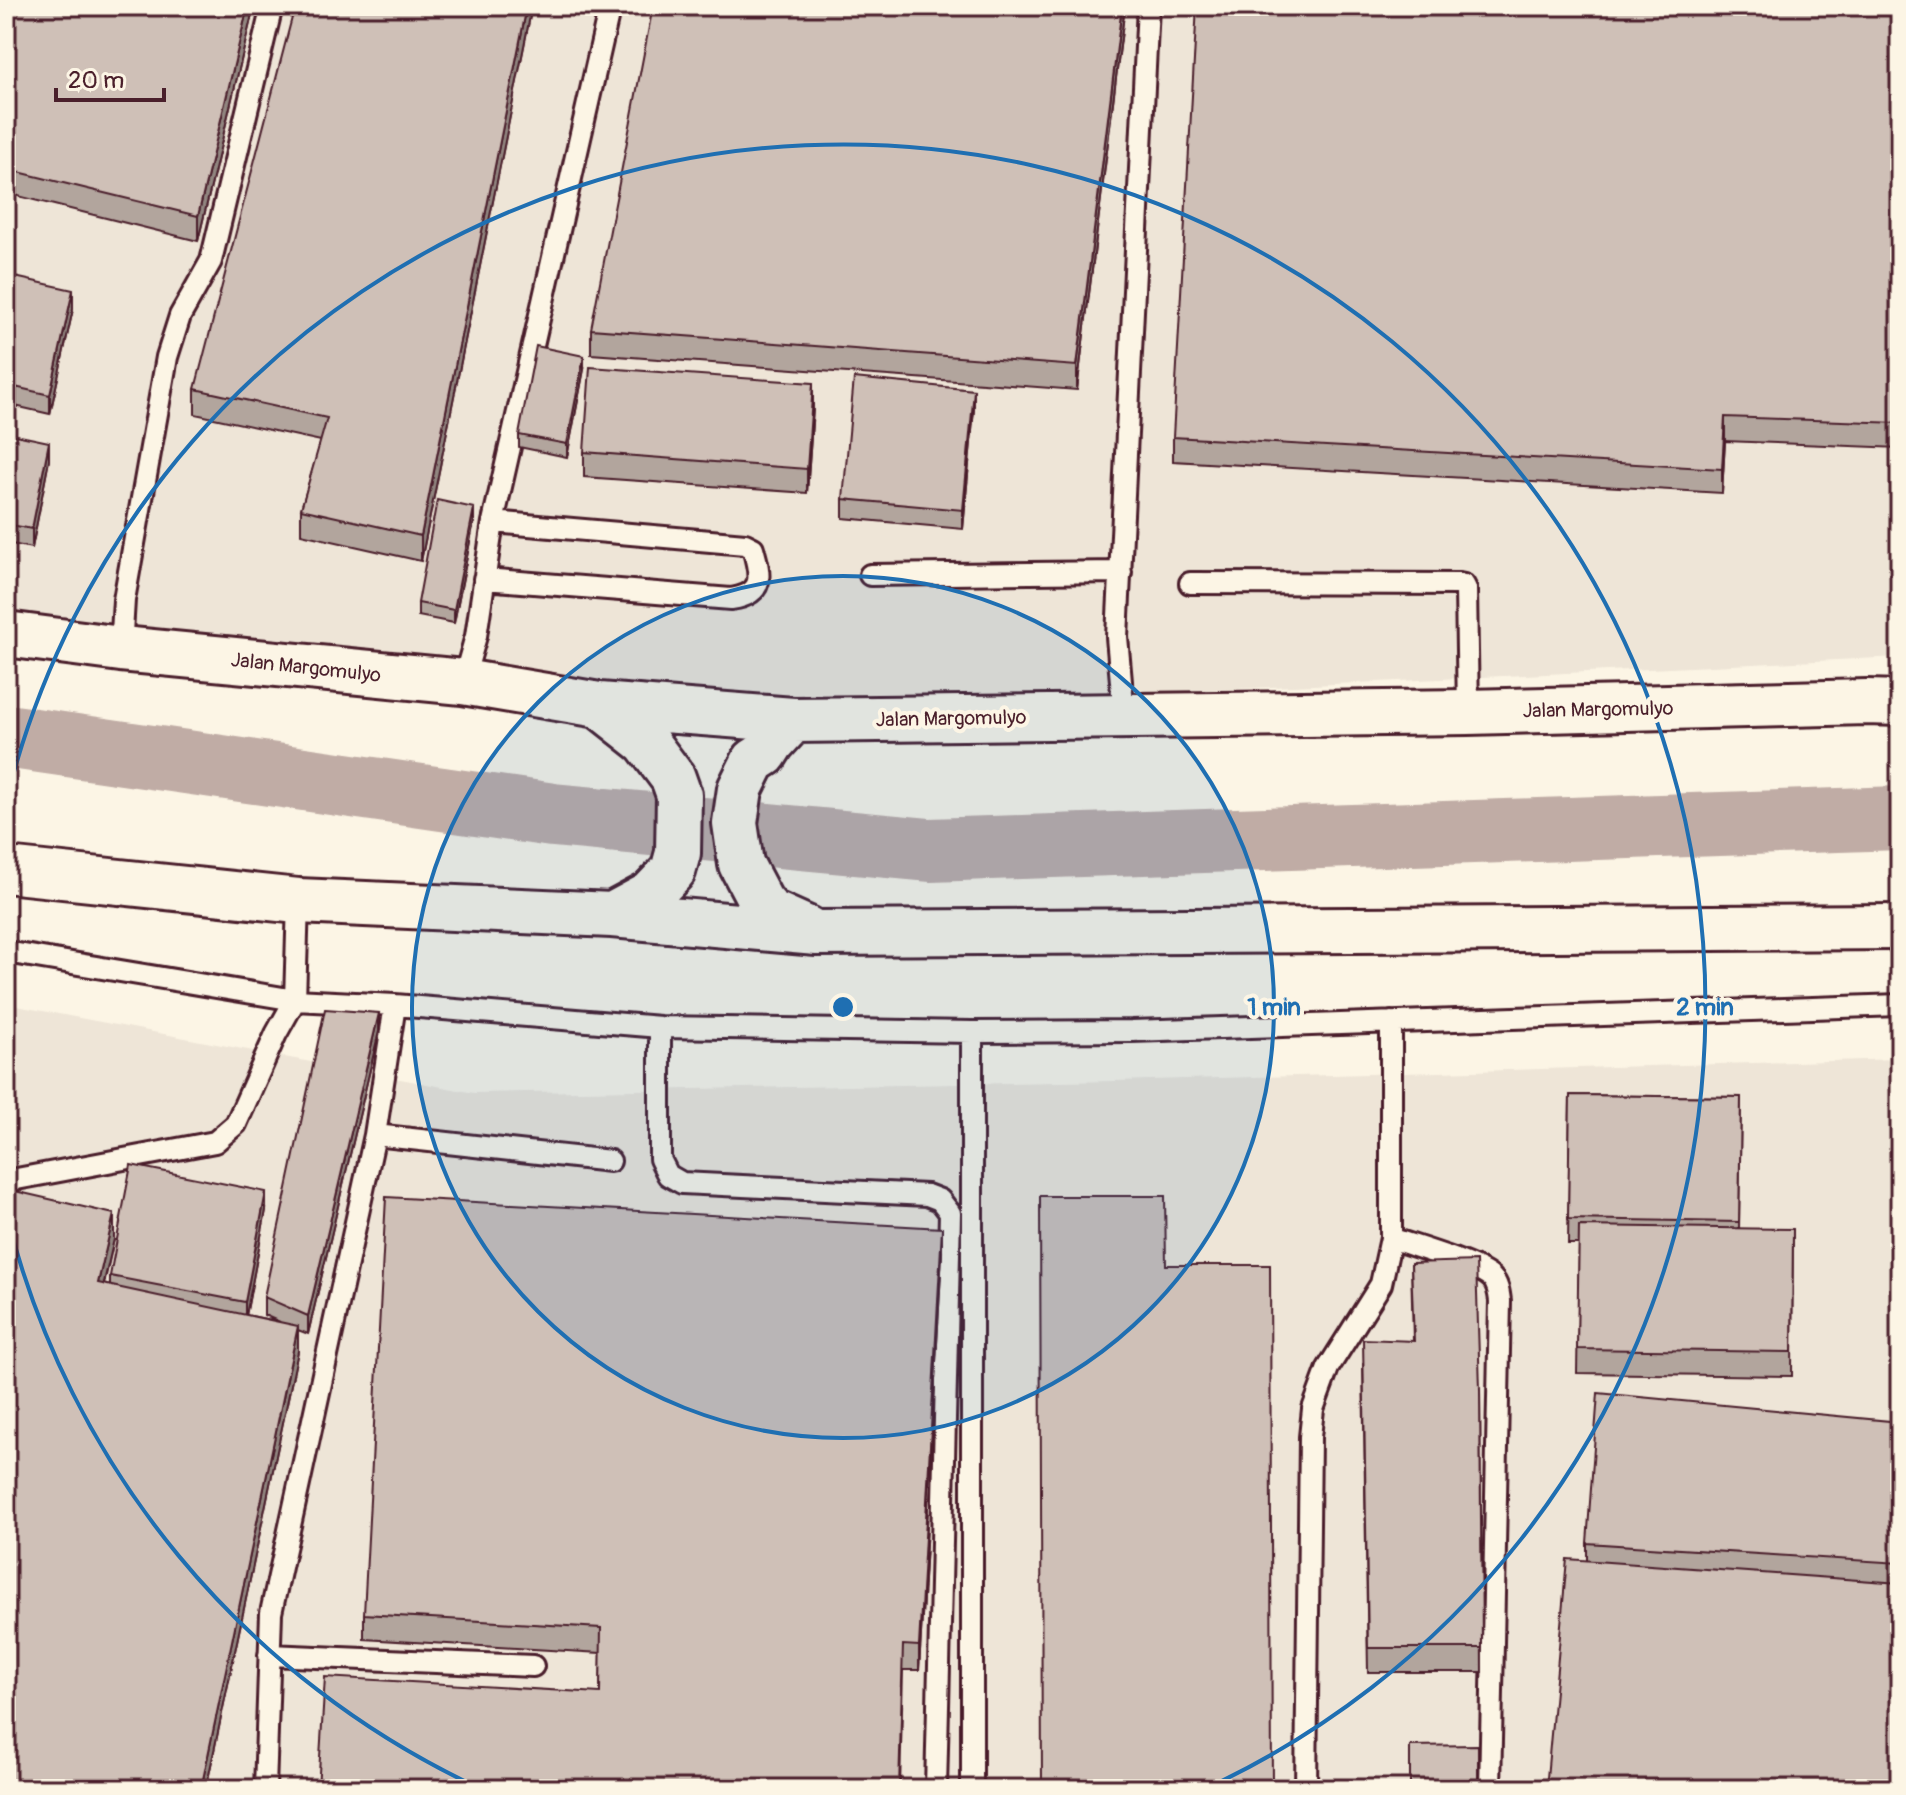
<svg xmlns="http://www.w3.org/2000/svg" width="1906" height="1795" font-family="Pangolin,sans-serif">
	<style>
		.built { fill: #eee5d7 }
		.lines { fill: none; stroke-linecap: round; stroke-linejoin: round }
		.river { stroke: #c0aca5; stroke-width: 64 }
		.service-casing { stroke: #4a1f2b; stroke-width: 26 }
		.secondary-casing { stroke: #4a1f2b; stroke-width: 50 }
		.service { stroke: #fcf5e5; stroke-width: 20 }
		.secondary { stroke: #fcf5e5; stroke-width: 44 }
		.wall { fill: #b2a59d; stroke: #4a1f2b; stroke-width: 2 }
		.shaded-wall { fill: #918680; stroke: #4a1f2b; stroke-width: 2 }
		.building { fill: #cfc0b7; stroke: #4a1f2b; stroke-width: 2 }
		.ring { fill: none; stroke: #1f6fb2; stroke-width: 4 }
		.labels { text-anchor: middle; stroke-width: 8; stroke-linejoin: round; paint-order: stroke }
		.street-label { font-size: 20px; fill: #4a1f2b; stroke: #fcf5e5 }
		.centre { fill: #1f6fb2; stroke: #fcf5e5; stroke-width: 4 }
		.ring-label { font-size: 24px; text-anchor: middle; font-weight: bold; fill: #1f6fb2; stroke: #fcf5e5; stroke-width: 8; stroke-linejoin: round; paint-order: stroke }
	</style>
	<rect width="100%" height="100%" fill="#fcf5e5"/>
	<filter id="ink" filterUnits="userSpaceOnUse"><feTurbulence type="fractalNoise" baseFrequency=".0125" numOctaves="2"/><feDisplacementMap in="SourceGraphic" scale="16" xChannelSelector="R" yChannelSelector="G"/><feConvolveMatrix kernelMatrix="1 2 1 2 8 2 1 2 1" color-interpolation-filters="sRGB"/></filter>
	<g filter="url(#ink)">
		<path class="built" d="M6 6H1900V657L898 705 458 679 6 612Z
			M6 1004 474 1093 1115 1081 1900 1059V1789H6Z"/>
		<g class="lines">
			<path class="river" d="M6 736 553 815 930 850 1900 818"/>
			<defs>
				<path id="service" d="M870 575 1121 572
					M484 579 731 599C765 594 761 576 753 548L745 544 493 522
					M1190 583 1459 584 1464 585 1466 589 1468 712
					M121 649 124 600 167 357 180 316 211 261 272 6
					M463 682 476 636 493 522 610 6
					M1124 715 1117 637 1148 6
					M6 952 295 1000 395 1005 660 1027 972 1032 1132 1031 1900 1005
					M660 1027V1159L668 1175 682 1183 927 1195 940 1200 950 1213 936 1789
					M972 1032V1789
					M375 1135 610 1161
					M6 1181 215 1142 236 1124 276 1034 295 1000 298 901
					M1391 1238C1412 1246 1478 1264 1492 1278 1498 1284 1499 1293 1500 1301L1490 1789
					M269 1655 533 1666
					M265 1789 271 1613 375 1135 395 1005
					M1306 1789 1310 1437 1313 1409 1328 1368 1381 1284 1391 1238V1022"/>
				<path id="secondary" d="M6 634 121 649 463 682 599 705 793 720 1468 712 1867 702 1900 703
					M599 705 646 742 673 778 679 795 678 853 673 871 651 894 612 915
					M793 720 772 743 765 754 754 761 740 789 735 823 741 864 761 902 770 912 808 929
					M6 870 298 901 612 915 817 933 1900 927"/>
			</defs>
			<use href="#service" class="service-casing"/>
			<use href="#secondary" class="secondary-casing"/>
			<use href="#service" class="service"/>
			<use href="#secondary" class="secondary"/>
		</g>
		<path class="wall" d="M16 6H254L198 241 6 193V44Z
			M532 6 421 561 301 534V509L321 441 195 414V389Z
			M1125 6 1077 390 591 354V329Z
			M1900 6V448L1725 441 1722 493 1173 461V437Z
			M6 275 73 309 50 414 6 404Z
			M584 369 567 457 519 447V435Z
			M813 408 807 493 584 477V452Z
			M974 409 963 529 843 518V499Z
			M6 433 49 460 32 548 6 543Z
			M474 521 454 623 418 616V603Z
			M379 1031 308 1334 298 1330V1351L206 1789H6V1189L114 1239 104 1285 110 1286V1276L266 1210 246 1315 280 1322 264 1315V1297Z
			M1570 1095 1741 1097 1739 1229H1793L1792 1376 1577 1373 1579 1244H1568Z
			M942 1253 919 1670H903L900 1789H318L600 1693 601 1653 364 1639V1614Z
			M1411 1263 1480 1390 1482 1672H1368L1363 1364 1413 1341Z
			M1900 1422V1789L1587 1561V1543Z"/>
		<path class="shaded-wall" d="M248 6H254L198 241V216Z
			M527 6H532L421 561V536Z
			M1122 6H1125L1077 390V366Z
			M73 290V309L50 414V395Z
			M584 356V369L567 457V444Z
			M813 383V408L807 493V469Z
			M974 390V409L963 529V510Z
			M1725 417V441L1722 493V469Z
			M49 442V460L32 548V529Z
			M474 508V521L454 623V610Z
			M379 1013V1031L308 1334V1316Z
			M266 1192V1210L245 1321V1302Z
			M114 1214V1239L98 1308V1283Z
			M942 1228V1253L919 1670V1646Z
			M298 1326V1351L206 1789H201Z"/>
		<path class="building" d="M16 6H248L198 216 6 169V44Z
			M295 6H527L421 536 301 509 327 418 195 389Z
			M653 6H1122L1077 366 591 329Z
			M1197 6H1900V423L1725 417 1722 469 1173 437Z
			M6 275 73 290 50 395 6 385Z
			M536 346 584 356 567 444 519 435Z
			M590 367 813 383 807 469 584 452Z
			M854 378 974 390 963 510 843 499Z
			M6 433 49 442 32 529 6 524Z
			M437 500 474 508 454 610 418 603Z
			M325 1009 379 1013 308 1316 264 1297Z
			M1570 1095 1741 1097 1739 1222 1568 1219Z
			M131 1165 266 1192 245 1302 110 1276Z
			M6 1189 114 1214 98 1283 298 1326 201 1789H6Z
			M1040 1196H1165L1166 1265H1270L1272 1789H1042Z
			M386 1197 942 1228 919 1646 903 1645 899 1789H318L325 1677 600 1693 601 1628 364 1614Z
			M1579 1226 1793 1229 1792 1352 1577 1349Z
			M1476 1261 1480 1390 1482 1648H1368L1363 1339 1414 1341 1411 1263Z
			M1598 1393 1900 1422V1563L1587 1543Z
			M1567 1559 1900 1583V1789H1546Z
			M1478 1745V1789H1410V1746Z"/>
	</g>
	<circle cx="843" cy="1007" r="431" fill="#1f6fb2" fill-opacity=".12"/>
	<g class="ring">
		<circle cx="843" cy="1007" r="431"/>
		<path d="M479 1788A862 862 0 0 1 7 1216M7 798A862 862 0 1 1 1207 1788"/>
	</g>
	<g class="labels">
		<g class="street-label">
			<text transform="translate(306 667) rotate(6)" y="7">Jalan Margomulyo</text>
			<text transform="translate(1598 709) rotate(-1)" y="7">Jalan Margomulyo</text>
			<text transform="translate(951 718) rotate(-1)" y="7">Jalan Margomulyo</text>
		</g>
	</g>
	<circle cx="843" cy="1007" r="12" class="centre"/>
	<g class="ring-label">
		<text x="1274" y="1015">1 min</text>
		<text x="1705" y="1015">2 min</text>
	</g>
	<rect width="1906" height="1795" fill="none" stroke="#fcf5e5" stroke-width="32"/>
	<rect x="16" y="16" width="1874" height="1763" fill="none" stroke="#4a1f2b" stroke-width="3" filter="url(#ink)"/>
	<path d="M56 88v12h108v-12" fill="none" stroke="#4a1f2b" stroke-width="4"/>
	<text x="68" y="88" font-size="24" fill="#4a1f2b" stroke="#fcf5e5" stroke-width="6" paint-order="stroke">20 m</text>
</svg>
